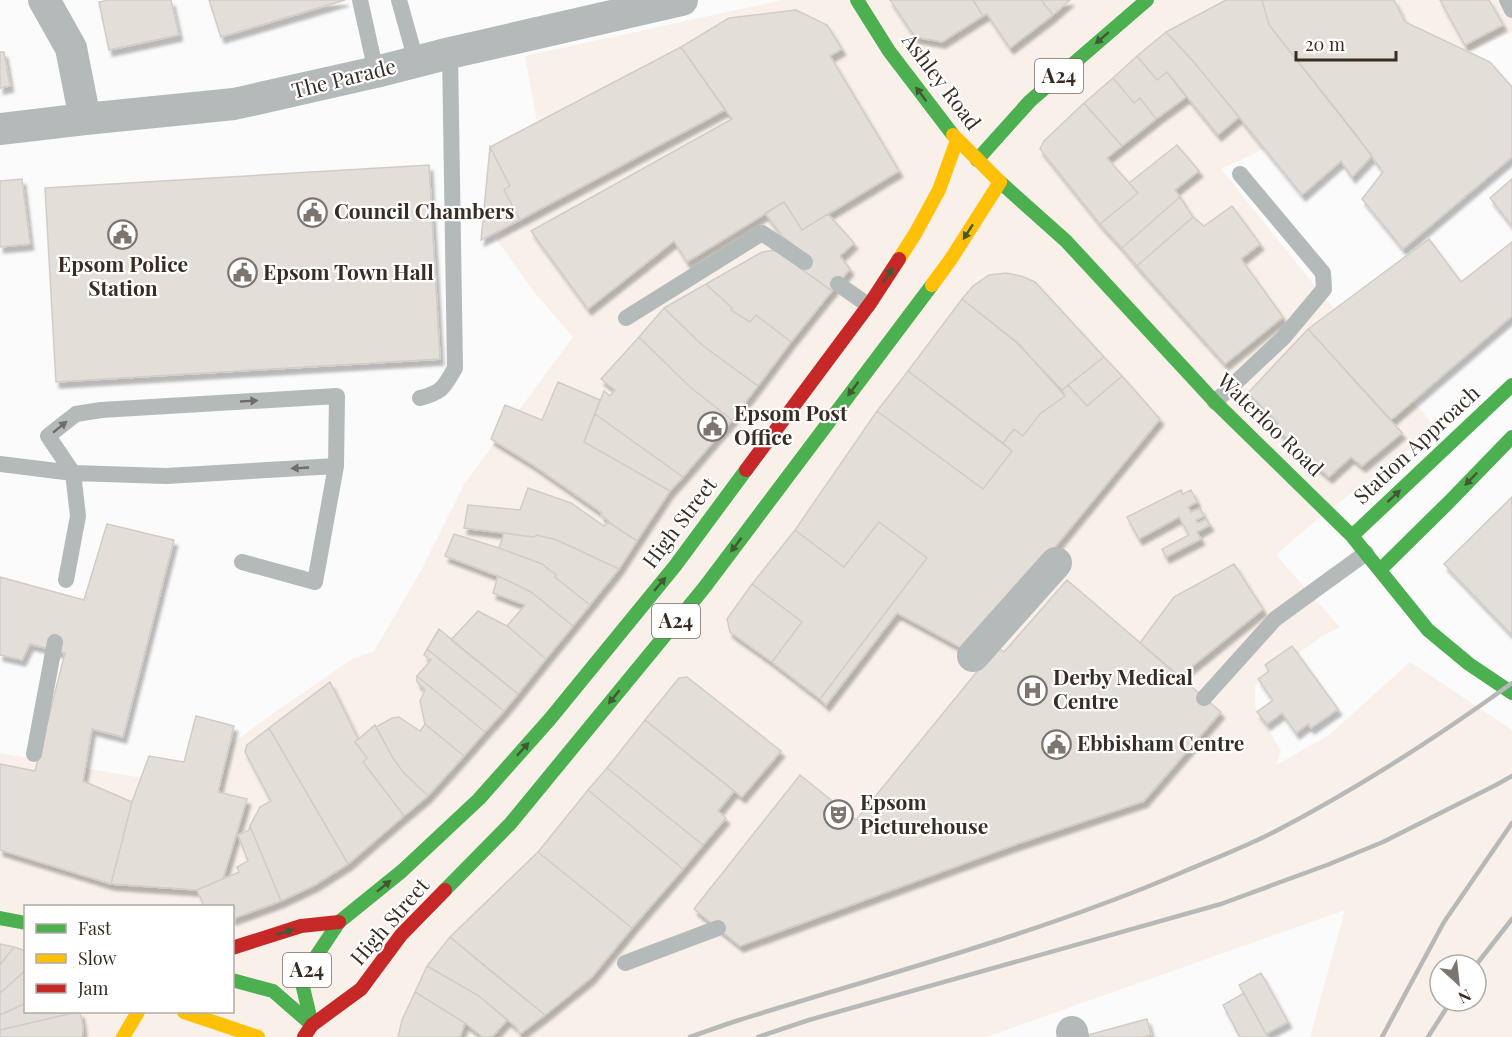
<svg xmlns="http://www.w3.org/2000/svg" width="1512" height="1037" font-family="'Playfair Display',serif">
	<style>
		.built { fill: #f8f0e9; fill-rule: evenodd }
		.building { fill: #e4ded8; stroke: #d2ccc7; stroke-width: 1.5; filter: url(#shadow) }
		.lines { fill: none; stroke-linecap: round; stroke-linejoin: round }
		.lane { stroke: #b4b9ba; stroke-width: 16 }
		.street { stroke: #b4b9ba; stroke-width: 32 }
		.fast { stroke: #4caf50; stroke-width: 14 }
		.slow { stroke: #ffc107; stroke-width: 14 }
		.jam { stroke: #c62828; stroke-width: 14 }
		.rail { stroke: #b7b9b8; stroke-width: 4.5 }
		.oneway { fill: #405a33 }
		.oneway2 { fill: #706c67 }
		.labels { text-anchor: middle; stroke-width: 4.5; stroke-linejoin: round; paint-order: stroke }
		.shield { fill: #fff; stroke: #746c65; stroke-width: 1.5 }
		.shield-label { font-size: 20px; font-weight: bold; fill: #392d23 }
		.street-label { font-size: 21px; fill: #392d23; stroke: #fff }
		.poi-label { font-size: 21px; font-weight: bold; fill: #392d23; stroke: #fff; text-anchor: start }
	</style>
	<defs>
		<filter id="shadow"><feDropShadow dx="3.5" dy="6" stdDeviation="1.5" flood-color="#0004"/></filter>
	</defs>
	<rect width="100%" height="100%" fill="#fbfbfb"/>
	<path class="built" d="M783 0H1512V32L1221 169 1320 292 1437 429 1321 516 1276 555 1340 627 1322 636 1255 686V706L1281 751 1276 765 1328 736 1410 662 1512 730V1037H1310L1345 910 986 1037H0V753L176 784 271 715 352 659 374 651 422 569 465 483 573 337 534 292 497 240 543 155 525 56ZM26 906H232V1012H26ZM1440 965H1476V1001H1440Z"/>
	<path class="building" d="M109 0H171L179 35 109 50 99 2Z
		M209 0H345L221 37Z
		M890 0H973L983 16 942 42 915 37Z
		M973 0H1041L1053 15 1010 48 987 14 983 16Z
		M1041 0H1070L1053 15Z
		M1226 0H1262L1269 25 1372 156 1352 177 1341 161 1302 195 1239 117 1192 60 1166 32Z
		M1262 0H1394L1405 22 1490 62 1512 87V157L1403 249 1362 199 1383 172 1354 132 1269 25Z
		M1440 0H1489L1503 25 1465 45Z
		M796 10 827 25 842 49 830 56 899 171 802 230 784 202 687 262 674 241 588 309 531 231 732 119 681 47 729 18Z
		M1166 32 1192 60 1239 117 1218 135 1167 72 1157 80 1137 56Z
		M681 47 725 110 520 220 504 190 510 186 490 147Z
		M0 52H4L10 86 0 88Z
		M1137 56 1157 80 1167 72 1186 97 1156 119 1140 98 1134 103 1113 78Z
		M1113 78 1134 103 1140 98 1156 119 1122 146 1084 103Z
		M1084 103 1122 146 1107 158 1138 193 1100 224 1040 149 1044 141Z
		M1177 145 1199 171 1175 190 1180 197 1122 248 1100 224 1138 193 1129 183Z
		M490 147 510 186 504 190 520 220 481 240Z
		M429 165 440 359 56 382 45 188Z
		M22 179 30 244 0 247V181Z
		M1512 179V226L1490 198Z
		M1180 197 1193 217 1137 266 1122 248Z
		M784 202 802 230 828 214 854 243 840 256 850 269 832 291 800 268 809 257 782 236 765 213Z
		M1232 206 1260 244 1241 259 1283 317 1225 364 1137 266 1193 217 1204 226Z
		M1429 239 1461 282 1512 242V316L1391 420 1308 329Z
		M775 250 832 291 791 342 756 315 750 322 731 310 732 308 706 284 762 252Z
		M1006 273 1021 276 1035 282 1104 357 1062 390 1017 343 962 299 973 286 989 275Z
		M706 284 732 308 731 310 750 322 756 315 791 342 758 386 702 345 664 308Z
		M962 299 1018 343 1065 396 1040 414 1023 436 1014 429 1003 443 908 371Z
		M664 308 702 345 758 386 732 420 690 387 639 337Z
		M1308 329 1402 433 1362 466 1351 457 1329 477 1300 453 1302 451 1276 429 1278 423 1248 393Z
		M639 337 690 387 732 420 683 477 595 414 604 391 610 396 615 390 601 379Z
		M1104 357 1122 376 1087 406 1068 385Z
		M908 371 1012 451 983 489 877 411Z
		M1122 376 1160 419 969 652 897 613 826 705 820 699 927 558 879 522 844 567 795 530 877 411 983 489 1012 451 1003 443 1014 429 1023 436 1040 414 1065 396 1062 390 1068 385 1087 406Z
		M558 382 600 400 584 442 670 491 637 541 608 522 609 521 601 515 602 513 530 463 491 439 505 405 542 420Z
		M595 414 683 477 670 491 584 442Z
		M528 488 571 503 604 526 608 522 637 541 619 569 557 540 537 535 534 537 464 528 468 505 520 510Z
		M1181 490 1183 494 1191 490 1197 502 1188 507 1191 512 1200 508 1204 516 1196 520 1198 523 1206 519 1210 525 1197 532 1201 539 1166 557 1162 549 1189 535 1179 517 1139 539 1127 517Z
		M1512 497V635L1444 564Z
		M879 522 927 558 820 699 772 662 802 622 752 584 795 530 844 567Z
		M107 524 174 540 123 737 92 729 83 781 132 802 111 884 0 850V764L35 771 65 653 30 644 22 660 0 655V577L84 600Z
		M504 533 534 537 537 535 557 540 619 569 590 605 555 577 556 575 542 564 499 548Z
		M454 534 499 548 542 564 556 575 555 577 590 605 573 626 531 592 498 576 445 556Z
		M1234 564 1263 609 1179 677 1140 643 1174 597Z
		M498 576 531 592 573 626 546 659 507 626 525 605 493 593Z
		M1067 580 1221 712 1144 801 1014 845 740 946 694 909 800 775 856 820 997 647 1004 652Z
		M752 584 802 622 772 662 730 632 727 619Z
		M478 611 507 626 546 659 518 694 451 640Z
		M439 629 518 694 504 711 427 649Z
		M1292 646 1338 709 1311 728 1308 724 1296 733 1282 713 1267 724 1257 712 1273 700 1258 679 1269 671 1265 665Z
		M427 649 504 711 485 732 417 676 431 660 424 655Z
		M417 676 485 732 464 756 425 724 420 701 425 690 417 682Z
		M687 677 781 751 742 797 645 720 679 678Z
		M330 682 358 739 355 742 367 758 363 762 404 816 348 864 269 728Z
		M196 716 234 726 218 792 247 799 223 879 197 890 111 884 132 802 149 756 184 762Z
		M399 717 420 731 425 724 464 756 428 796 403 772 393 758 376 727 392 718Z
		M645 720 734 791 718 811 726 818 703 845 607 768Z
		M375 725 393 758 403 772 428 796 404 816 363 762 367 758 355 742Z
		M269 728 348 864 315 885 281 901 250 826 260 807 271 801 245 752 247 745Z
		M607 768 703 845 683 869 588 790Z
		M588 790 683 869 632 928 538 852Z
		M250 826 281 901 232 919V906H204L197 890 239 872 237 867 248 861 238 835 249 830Z
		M538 852 632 928 592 977 545 1015 450 937Z
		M450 937 493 973 545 1015 520 1034 516 1027 479 996 427 966Z
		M0 944 14 947 0 965Z
		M14 947 26 951V970L0 993V965Z
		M427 966 479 996 507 1020 492 1037H483L465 1023 415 992Z
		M26 970V1003L0 1015V993Z
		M1261 973 1288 1022 1266 1034 1239 985Z
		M415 992 465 1023 460 1037H398L402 1020Z
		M1244 993 1266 1034 1268 1037H1240L1223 1005Z
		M26 1003V1012H77L0 1030V1015Z
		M77 1012H80L82 1021 83 1031 82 1037H0V1030Z
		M1147 1019 1151 1035 1143 1037H1089L1088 1035Z"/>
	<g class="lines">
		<path class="lane" d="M360 0 376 72
			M399 0 416 61
			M1507 0 1512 10
			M838 284 868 305
			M626 318 762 233 805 262
			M420 398C443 392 444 387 455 368L450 53
			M1215 402 1283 338 1324 289 1323 273 1240 174
			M0 464 73 473 166 476 336 466 337 396 101 410 76 414 48 436 73 473 78 516 66 580
			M242 562 315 582 336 466
			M1204 698 1275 619 1366 553
			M34 754 55 642
			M625 963 718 928"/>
		<path class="street" d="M44 0 71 48 85 119
			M0 129 85 119 234 104 376 72 450 53 682 0
			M973 656 1056 563
			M1072 1032 1073 1037"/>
		<path class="fast" d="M857 0 889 51 953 135
			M977 160 1030 101 1147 0
			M1000 182 1066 241 1215 402 1352 536 1428 630 1469 664 1512 693
			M1352 536 1512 385
			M1380 570 1449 502 1512 437
			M445 890 510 824 704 588 932 285
			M0 918 26 923
			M232 980 273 991 312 1025
			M312 1025 301 979 339 922 402 871 479 799 550 719 675 566 746 470"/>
		<path class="slow" d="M899 259 915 234 939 190 957 140
			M932 285 951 259 1000 182 953 135
			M184 1012 258 1037
			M123 1037 138 1012"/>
		<path class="jam" d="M746 470 871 302 899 259
			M232 948 301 926 339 922
			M304 1037 312 1025 361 989 401 935 445 890"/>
		<path class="rail" d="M1476 965 1512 919
			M690 1037 736 1021C886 974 1038 934 1183 872 1213 859 1245 847 1274 832 1357 789 1436 738 1512 683
			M758 1037 809 1020 1221 904 1327 865 1383 842 1496 785 1512 776
			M1382 1037 1444 922 1512 823
			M1428 1037 1451 1001"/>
	</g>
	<defs><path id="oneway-solid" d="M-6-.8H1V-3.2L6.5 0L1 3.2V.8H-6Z" transform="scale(1.5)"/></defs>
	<g class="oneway">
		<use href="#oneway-solid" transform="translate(1102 38) rotate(139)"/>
		<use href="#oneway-solid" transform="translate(921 94) rotate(-127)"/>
		<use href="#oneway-solid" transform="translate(968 232) rotate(123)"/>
		<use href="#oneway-solid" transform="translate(888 275) rotate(-57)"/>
		<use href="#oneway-solid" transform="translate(853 389) rotate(127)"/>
		<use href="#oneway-solid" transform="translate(1471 479) rotate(134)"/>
		<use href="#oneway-solid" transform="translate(1394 496) rotate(-43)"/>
		<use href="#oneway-solid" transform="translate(736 545) rotate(127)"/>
		<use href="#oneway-solid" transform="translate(660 584) rotate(-50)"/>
		<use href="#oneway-solid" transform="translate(614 697) rotate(129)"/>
		<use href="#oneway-solid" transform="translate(523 749) rotate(-48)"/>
		<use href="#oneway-solid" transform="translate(384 886) rotate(-39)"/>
		<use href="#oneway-solid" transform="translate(285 932) rotate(-18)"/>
	</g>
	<g class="oneway2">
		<use href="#oneway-solid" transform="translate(249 401) rotate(-3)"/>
		<use href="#oneway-solid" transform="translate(60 427) rotate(-39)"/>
		<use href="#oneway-solid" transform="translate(300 468) rotate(177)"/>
	</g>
	<defs>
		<symbol id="civic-ring" viewBox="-11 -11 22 22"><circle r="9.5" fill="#fff" stroke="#7d756f" stroke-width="1.5"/><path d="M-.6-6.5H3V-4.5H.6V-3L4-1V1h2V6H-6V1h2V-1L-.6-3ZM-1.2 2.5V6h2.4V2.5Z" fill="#7d756f"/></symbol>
		<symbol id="hospital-ring" viewBox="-11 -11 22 22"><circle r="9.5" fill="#fff" stroke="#7d756f" stroke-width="1.5"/><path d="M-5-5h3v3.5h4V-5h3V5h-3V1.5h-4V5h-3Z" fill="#7d756f"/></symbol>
		<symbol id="theatre-ring" viewBox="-11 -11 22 22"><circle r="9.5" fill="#fff" stroke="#7d756f" stroke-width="1.5"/><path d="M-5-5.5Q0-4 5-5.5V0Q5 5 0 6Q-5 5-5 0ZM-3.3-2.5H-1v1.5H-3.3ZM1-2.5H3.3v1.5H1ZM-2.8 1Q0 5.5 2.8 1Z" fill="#7d756f"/></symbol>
	</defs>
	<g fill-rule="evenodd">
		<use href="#civic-ring" x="296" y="196" width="33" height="33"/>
		<use href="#civic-ring" x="106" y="218" width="33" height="33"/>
		<use href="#civic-ring" x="226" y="256" width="33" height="33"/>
		<use href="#civic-ring" x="696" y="410" width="33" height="33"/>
		<use href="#hospital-ring" x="1016" y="674" width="33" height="33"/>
		<use href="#civic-ring" x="1040" y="728" width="33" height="33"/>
		<use href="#theatre-ring" x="822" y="798" width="33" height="33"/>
	</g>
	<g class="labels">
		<g class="shield">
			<rect x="1035" y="59" width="48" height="34" rx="4.5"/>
			<rect x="652" y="604" width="48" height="34" rx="4.5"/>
			<rect x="283" y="953" width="48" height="34" rx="4.5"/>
		</g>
		<g class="shield-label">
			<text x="1059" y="83">A24</text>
			<text x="676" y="628">A24</text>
			<text x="307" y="977">A24</text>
		</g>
		<g class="street-label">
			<text transform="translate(344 79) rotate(-14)" y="7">The Parade</text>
			<text transform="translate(941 82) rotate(53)" y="7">Ashley Road</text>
			<text transform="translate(1270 425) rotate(44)" y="7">Waterloo Road</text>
			<text transform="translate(1417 445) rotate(-43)" y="7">Station Approach</text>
			<text transform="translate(680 523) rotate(-53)" y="7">High Street</text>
			<text transform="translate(390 922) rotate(-49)" y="7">High Street</text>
		</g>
		<g class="poi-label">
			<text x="334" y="219">Council Chambers</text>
			<text x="123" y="272" text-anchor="middle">Epsom Police<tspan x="123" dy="24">Station</tspan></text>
			<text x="263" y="280">Epsom Town Hall</text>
			<text x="734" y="421">Epsom Post<tspan x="734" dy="24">Office</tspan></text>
			<text x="1053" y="685">Derby Medical<tspan x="1053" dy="24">Centre</tspan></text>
			<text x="1077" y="751">Ebbisham Centre</text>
			<text x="860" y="810">Epsom<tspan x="860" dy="24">Picturehouse</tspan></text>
		</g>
	</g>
	<rect x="24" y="905" width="210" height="108" fill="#ffffff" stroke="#b0aba7" stroke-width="1.5"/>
	<rect x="36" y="924" width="30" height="9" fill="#4caf50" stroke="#b0aba7" stroke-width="1.5"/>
	<text x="78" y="935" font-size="18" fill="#392d23">Fast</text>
	<rect x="36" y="954" width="30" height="9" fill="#ffc107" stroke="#b0aba7" stroke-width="1.5"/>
	<text x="78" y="965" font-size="18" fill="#392d23">Slow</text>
	<rect x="36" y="984" width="30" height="9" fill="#c62828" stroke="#b0aba7" stroke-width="1.5"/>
	<text x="78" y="995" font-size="18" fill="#392d23">Jam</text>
	<g transform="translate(1458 983) rotate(153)"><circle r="28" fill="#ffffff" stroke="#b0aba7" stroke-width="1.5"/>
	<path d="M0-4.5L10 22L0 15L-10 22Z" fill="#7d756f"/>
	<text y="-9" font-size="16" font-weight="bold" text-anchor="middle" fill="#392d23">N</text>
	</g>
	<path d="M1296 51v9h100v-9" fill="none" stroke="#392d23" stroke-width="3"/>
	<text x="1305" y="51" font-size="18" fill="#392d23" stroke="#ffffff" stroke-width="4.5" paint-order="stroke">20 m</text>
</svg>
